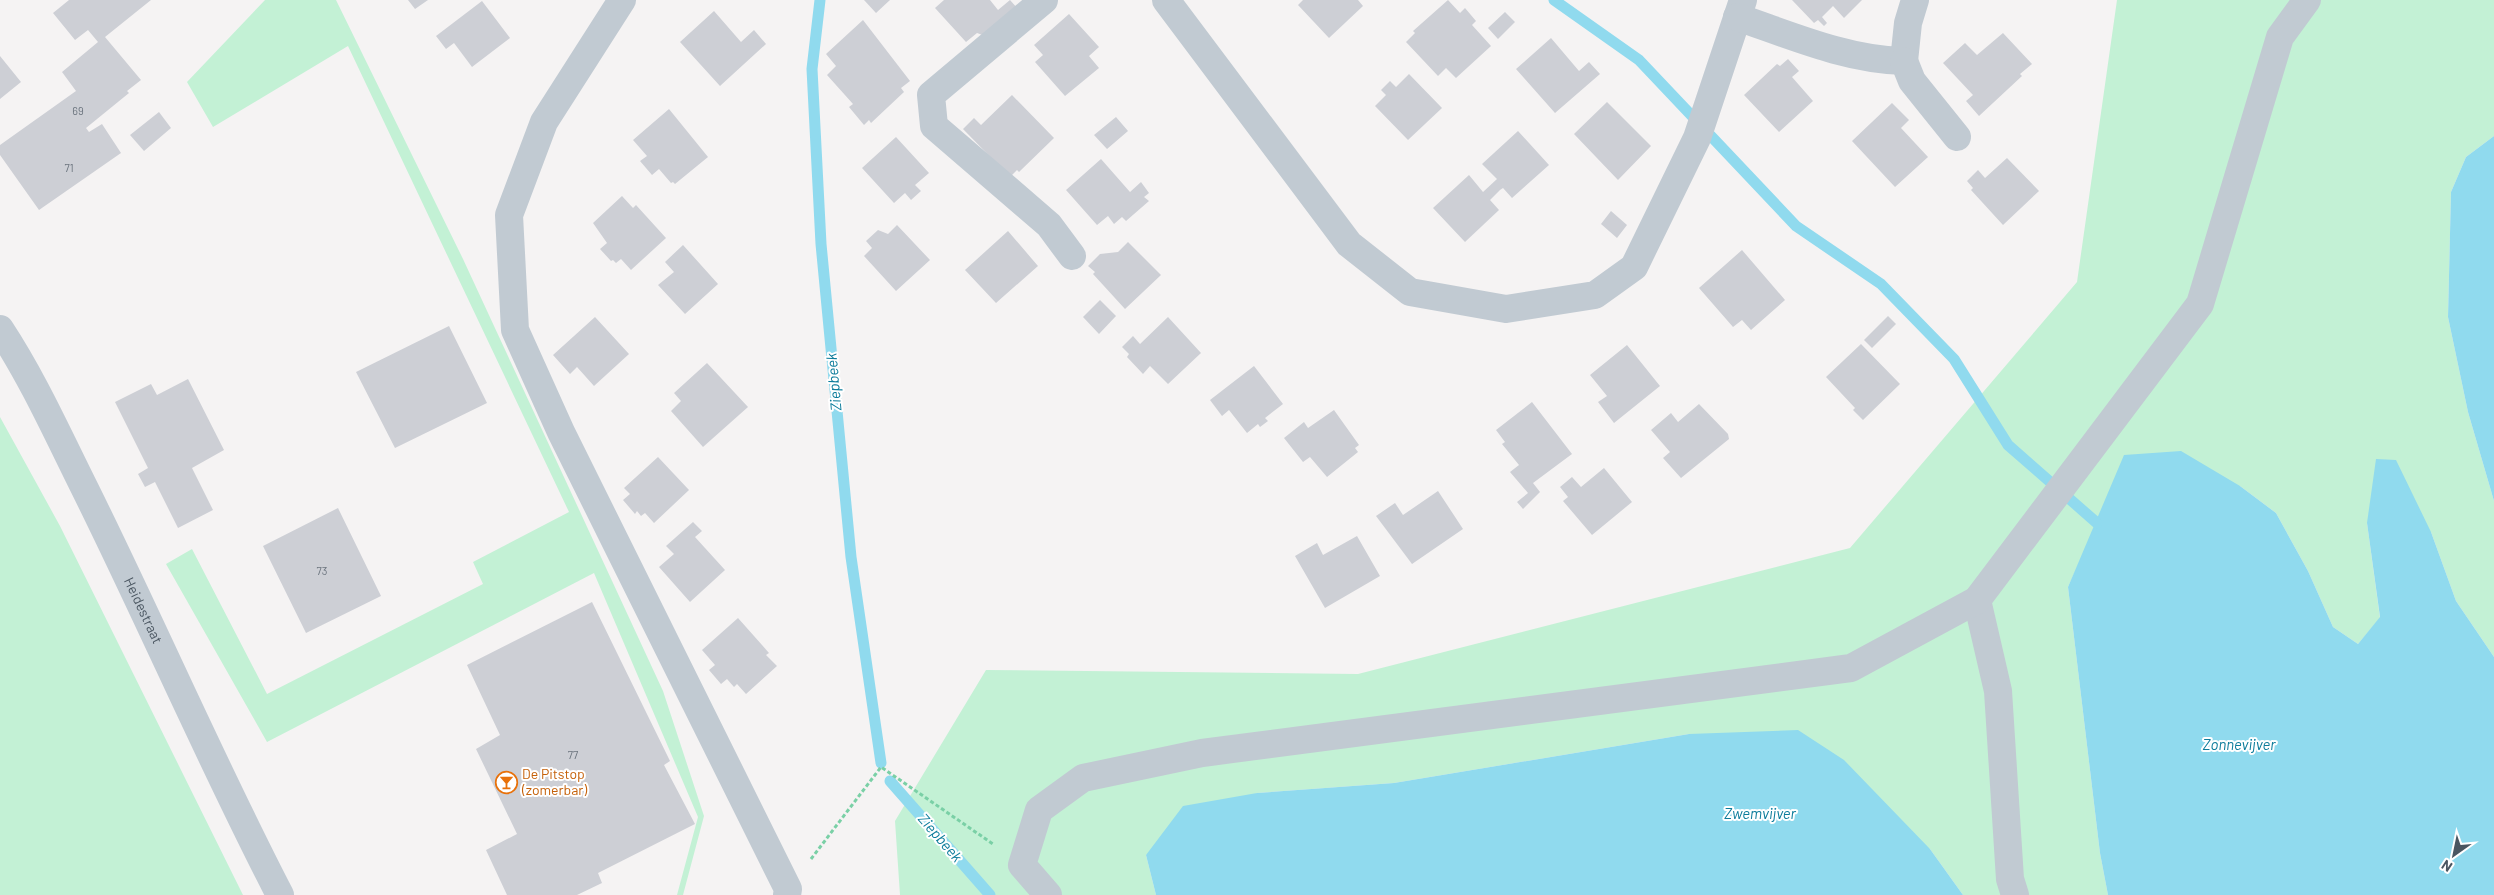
<svg xmlns="http://www.w3.org/2000/svg" width="2494" height="895" font-family="Barlow,sans-serif">
	<style>
		.green { fill: #c3f1d5 }
		.water { fill: #90daee }
		.lines { fill: none; stroke-linecap: round; stroke-linejoin: round }
		.stream { stroke: #90daee; stroke-width: 11 }
		.building { fill: #cdcfd5 }
		.path { stroke: #7ad0a6; stroke-width: 3; stroke-dasharray: 4 2.5; stroke-linecap: butt }
		.minor { stroke: #c1cad2; stroke-width: 28 }
		.labels { text-anchor: middle; stroke-width: 4; stroke-linejoin: round; paint-order: stroke }
		.number-label { font-size: 11px; fill: #6b747e }
		.street-label { font-size: 14px; fill: #4a5661; stroke: #fff }
		.food-label { font-size: 14px; fill: #c56008; stroke: #fff; text-anchor: start }
		.water-label { font-size: 15px; font-style: italic; fill: #0c7c9b; stroke: #fff }
	</style>
	<rect width="100%" height="100%" fill="#f5f3f3"/>
	<path class="green" d="M265 0H336L463 259 663 691 704 816 683 895H677L698 817 594 573 267 742 166 564 192 549 267 694 483 584 473 562 569 512 348 46 213 127 187 82Z
		M2117 0H2494V136L2466 157 2451 192 2448 317 2468 412 2494 501V657L2456 601 2431 532 2367 523 2380 618 2358 644 2333 627 2308 571 2276 513 2240 486 2097 523 2068 587 2100 853 2108 895H1963L1930 849 1689 734 1394 783 1257 793 1146 855 1156 895H900L895 821 986 670 1358 674 1850 548 2077 282Z
		M0 417 60 526 243 895H0Z"/>
	<path class="water" d="M2494 136V501L2468 412 2448 317 2451 192 2466 157Z
		M2181 451 2240 486 2276 513 2308 571 2333 627 2358 644 2380 617 2367 523 2376 459 2396 460 2431 532 2456 601 2494 657V895H2108L2100 853 2068 587 2124 455Z
		M1798 730 1844 760 1930 849 1963 895H1156L1146 855 1183 806 1257 793 1394 783 1689 734Z"/>
	<g class="lines">
		<path class="stream" d="M820 0 812 69 821 244 851 557 881 763
			M1554 0 1639 60 1796 226 1881 284 1954 359 2008 445 2097 523
			M890 781 990 895"/>
	</g>
	<path class="building" d="M69 0H151L105 37 141 80 127 91 129 93 86 128 89 132 102 124 121 153 39 210 0 155V145L76 91 62 72 98 42 88 30 75 40 53 13Z
		M408 0H428L415 9Z
		M864 0H890L876 13Z
		M944 0H990L998 10 1010 0 1019 10 988 37 977 33 966 42 935 8Z
		M1303 0H1358L1363 6 1329 38 1298 5Z
		M1448 0 1460 13 1465 8 1476 21 1472 25 1491 46 1456 78 1446 68 1438 76 1406 42 1415 33 1413 31Z
		M1792 0H1862L1844 18 1833 6 1822 17 1827 23 1824 26 1818 20 1814 23Z
		M482 1 510 38 472 67 454 43 446 49 436 36Z
		M714 11 741 42 754 30 766 44 720 86 680 42Z
		M1505 12 1515 22 1498 39 1488 28Z
		M1069 14 1099 47 1089 56 1099 68 1065 96 1035 62 1043 55 1034 45Z
		M863 20 910 81 901 88 904 92 871 123 869 120 864 125 849 107 853 104 827 75 836 66 826 54Z
		M2003 33 2032 64 2020 74 2022 76 1979 116 1966 101 1973 95 1943 63 1965 43 1977 55Z
		M1551 38 1579 71 1589 62 1600 74 1555 113 1516 69Z
		M0 56 21 82 0 99Z
		M1788 59 1799 71 1792 77 1813 101 1779 132 1744 95 1777 64 1780 66Z
		M1409 74 1442 108 1408 140 1375 106 1386 95 1381 90 1390 81 1396 87Z
		M1012 95 1054 138 1019 172 1017 170 1010 177 963 129 974 118 981 125Z
		M1607 102 1651 146 1618 180 1574 134Z
		M1892 103 1909 120 1901 128 1928 157 1895 187 1852 141Z
		M669 109 708 157 675 184 673 182 671 183 659 169 652 175 640 161 647 156 633 140Z
		M159 112 171 128 144 151 130 135Z
		M1116 117 1128 131 1107 149 1094 135Z
		M1518 131 1549 165 1512 198 1503 188 1500 190 1490 200 1499 210 1465 242 1433 208 1469 175 1483 192 1497 179 1482 164Z
		M896 137 929 173 915 185 921 191 911 200 905 193 894 203 862 168Z
		M2007 158 2039 191 2003 225 1971 190 1973 188 1967 181 1978 170 1985 178Z
		M1101 159 1130 192 1141 182 1149 193 1144 197 1149 201 1126 221 1122 217 1114 224 1108 216 1097 225 1066 190Z
		M622 196 633 208 636 205 666 238 631 270 621 259 616 263 613 260 611 261 600 249 607 243 593 223Z
		M1611 211 1627 225 1617 238 1601 224Z
		M897 225 930 260 896 291 864 256 872 248 866 241 878 230 888 234Z
		M1008 231 1038 266 996 303 965 270Z
		M1128 242 1161 275 1125 309 1093 274 1095 272 1088 266 1100 254 1118 252Z
		M683 245 718 284 685 314 658 285 674 272 665 262Z
		M1742 250 1785 300 1751 330 1742 320 1733 327 1699 288Z
		M1100 300 1116 316 1099 334 1083 317Z
		M1888 316 1896 324 1872 348 1864 340Z
		M595 317 629 354 594 386 577 367 570 374 553 355Z
		M1168 317 1201 353 1168 384 1150 366 1143 374 1127 357 1129 354 1122 347 1133 336 1140 344Z
		M449 326 487 403 395 448 356 372Z
		M1861 344 1900 384 1863 420 1853 410 1855 408 1826 377Z
		M1627 345 1660 386 1614 423 1598 402 1607 396 1590 375Z
		M707 363 748 407 703 447 671 411 681 401 674 393Z
		M1254 366 1283 404 1265 418 1268 421 1260 427 1258 424 1247 433 1229 410 1222 416 1210 400Z
		M188 379 224 450 192 468 213 510 178 528 155 482 145 487 138 474 148 468 115 402 151 384 157 395Z
		M1532 402 1572 454 1533 483 1540 492 1523 509 1517 502 1528 493 1510 472 1519 465 1502 444 1505 442 1496 430Z
		M1699 404 1728 434 1729 439 1681 478 1663 458 1670 452 1651 430 1671 413 1678 422Z
		M1334 410 1359 445 1355 448 1358 452 1327 477 1310 457 1303 462 1284 438 1304 422 1308 428Z
		M658 457 689 490 654 523 645 513 641 516 637 511 635 514 623 500 630 494 624 488Z
		M1604 468 1632 502 1592 535 1563 501 1568 497 1560 487 1572 477 1581 487Z
		M1438 491 1463 529 1412 564 1376 516 1395 503 1403 515Z
		M338 508 381 596 306 633 263 546Z
		M693 522 702 531 695 537 725 570 690 602 659 567 674 554 666 546Z
		M1357 536 1380 576 1325 608 1295 556 1317 543 1323 555Z
		M592 602 670 761 664 765 695 824 598 873 602 883 577 895H507L486 850 517 834 476 749 500 735 467 665Z
		M738 618 769 653 766 655 777 666 746 694 737 684 734 687 727 679 721 684 709 670 715 665 702 650Z"/>
	<g class="lines">
		<path class="path" d="M811 859 881 767 993 844"/>
		<g class="minor">
			<path d="M622 0 544 122 509 215 515 330 561 432 788 889 787 895"/>
			<path d="M1044 0 931 95 934 126 1049 225 1072 256"/>
			<path d="M1166 0 1349 244 1410 292 1506 309 1595 295 1634 267 1697 138 1743 0"/>
			<path d="M1737 17C1790 35 1847 60 1904 61L1908 23 1915 0"/>
			<path d="M1904 61 1912 81 1957 137"/>
			<path id="s1" d="M0 329C33 379 58 435 85 489 152 624 211 762 280 895"/>
			<path d="M1977 600 1998 691 2010 879 2015 895"/>
			<path d="M1048 895 1022 865 1039 810 1083 778 1202 753 1851 668 1977 600 2200 304 2280 37 2307 0"/>
		</g>
	</g>
	<defs>
		<symbol id="bar-ring" viewBox="-11 -11 22 22"><circle r="9.5" fill="#fff" stroke="#e8710a" stroke-width="1.5"/><path d="M-6-5H6L.8 .8V4.5H3.5V6h-7V4.5H-.8V.8Z" fill="#e8710a"/></symbol>
	</defs>
	<g fill-rule="evenodd">
		<use href="#bar-ring" x="494" y="770" width="25" height="25"/>
	</g>
	<g class="labels">
		<g class="number-label">
			<text x="78" y="115">69</text>
			<text x="69" y="172">71</text>
			<text x="322" y="575">73</text>
			<text x="573" y="759">77</text>
		</g>
		<g class="street-label">
			<text dy="5" stroke="none"><textPath href="#s1" startOffset="316">Heidestraat</textPath></text>
		</g>
		<g class="food-label">
			<text x="522" y="779">De Pitstop<tspan x="522" dy="16">(zomerbar)</tspan></text>
		</g>
		<g class="water-label">
			<text transform="translate(834 382) rotate(-95)" y="5">Ziepbeek</text>
			<text x="2239" y="750">Zonnevijver</text>
			<text x="1760" y="819">Zwemvijver</text>
			<text transform="translate(940 838) rotate(49)" y="5">Ziepbeek</text>
		</g>
	</g>
	<g transform="translate(2454 855) rotate(213)" stroke="#ffffff" stroke-width="4" paint-order="stroke">
	<path d="M0-4L9 19L0 12L-9 19Z" fill="#4a5661"/>
	<text y="-8" font-size="14" font-weight="bold" text-anchor="middle" fill="#4a5661">N</text>
	</g>
</svg>
